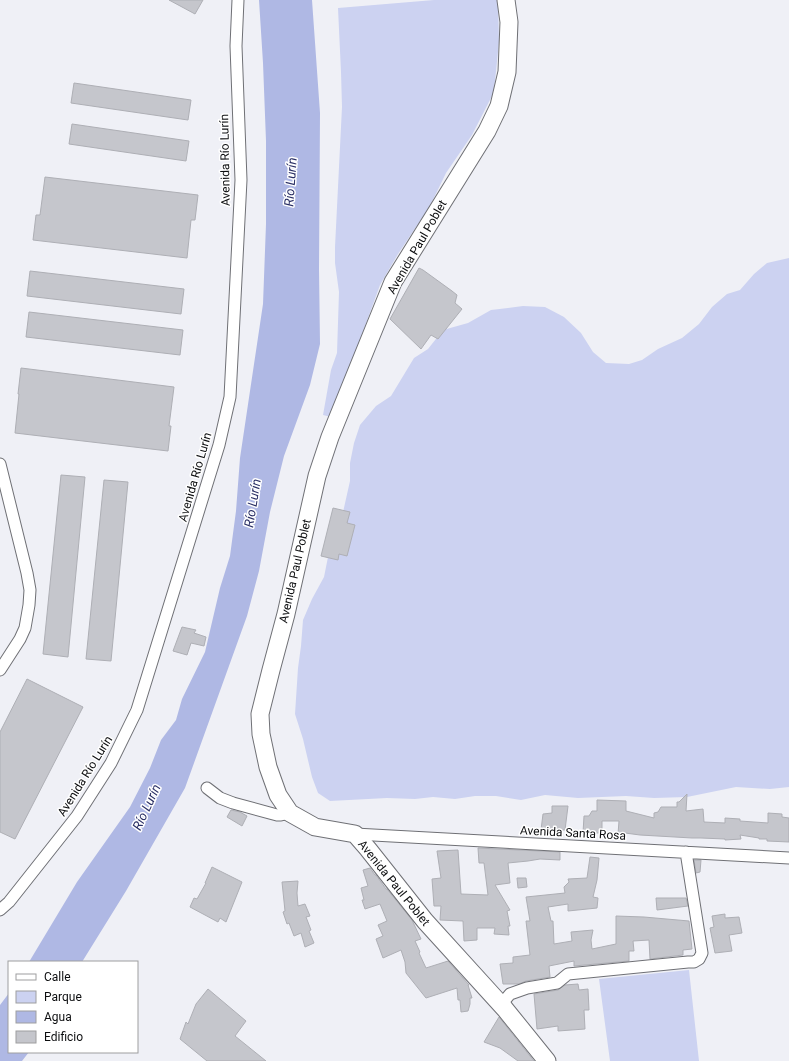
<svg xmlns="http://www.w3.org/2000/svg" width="789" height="1061" font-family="Roboto,sans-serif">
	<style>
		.green { fill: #ccd2f1 }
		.water { fill: #afb8e4 }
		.building { fill: #c5c6cc; stroke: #aeafb5 }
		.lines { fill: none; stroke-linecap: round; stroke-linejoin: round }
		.street-casing { stroke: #6f7075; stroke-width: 13 }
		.primary-casing { stroke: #6f7075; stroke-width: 19 }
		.street { stroke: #fff; stroke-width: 11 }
		.primary { stroke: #fff; stroke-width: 17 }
		.labels { text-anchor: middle; stroke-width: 3; stroke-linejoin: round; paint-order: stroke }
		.street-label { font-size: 12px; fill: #0c0d0f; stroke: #fff }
		.water-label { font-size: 13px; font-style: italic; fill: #2a2f65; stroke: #fff }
	</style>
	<rect width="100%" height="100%" fill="#eff0f6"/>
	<path class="green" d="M434 0H498L499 42 495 81 493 94 472 135 446 173 430 206 398 254 380 285 347 376 331 417 323 415 331 370 337 353 339 292 335 263V247L342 107 341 72 338 8Z
		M789 258V787L770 789 736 787 687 797 654 798 626 796 578 798 545 795 521 800 496 796H475L455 799 433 797 415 799 387 798 330 801 318 793 312 777 303 739 295 714 298 668 301 646 303 620 312 599 324 577 331 542 339 530 350 481V463L354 443 360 425 376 406 391 396 414 358 428 349 443 330 468 323 491 310 523 306 545 307 564 317 581 333 593 352 606 363 629 364 642 360 658 349 682 338 699 324 712 307 727 294 740 290 754 274 767 263Z
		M689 970 699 1061H610L599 979Z"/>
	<path class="water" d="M259 0H312L320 113 319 269 320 344 310 385 284 456 270 512 259 571 247 616 185 788 126 891 82 962H29L77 882 130 807 150 768 161 740 176 720 182 699 205 652 220 588 230 556 236 511 240 458 263 304 266 224V141L263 63Z
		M9 993V1052H29L22 1061H0V1005Z"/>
	<path class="building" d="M169 0H203L195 14Z
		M74 83 191 100 188 120 71 103Z
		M72 124 189 141 186 161 69 144Z
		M45 177 198 195 195 220H191L187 258 33 240 36 215H40Z
		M419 268 423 270 452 291 457 295 455 303 462 309 438 339 431 335 421 349 390 319Z
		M30 271 184 289 181 314 27 296Z
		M29 312 183 330 180 355 26 337Z
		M21 368 174 387 169 426H171L168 451 15 433 19 394H18Z
		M61 475 85 477 68 657 43 654Z
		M104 480 128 482 111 661 86 659Z
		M333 508 350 512 347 523 355 525 347 556 339 554 338 560 321 556Z
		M182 627 196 630 194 633 206 637 204 646 191 643 187 655 173 651Z
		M27 679 83 707 15 839 0 832V732Z
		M687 794 686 811 703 809 704 822 725 823V818L740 819V821L768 823V813L782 814V817L789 818V842L767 841V839H759V838L740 835 741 839 725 840V839L701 838H692L640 835 625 833 618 834 619 821H602V833H583L584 816H589L592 811H597V800L626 801V811L654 818V813L658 812 661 807H677V802H679Z
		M552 806H568L565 830H541L543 814 552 813Z
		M231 810 240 812 247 816 242 826 227 817Z
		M478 848 560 852V860L540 859 528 861 508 863 510 883 495 885 510 910 507 911 510 926H508L509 935 494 934 495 928H477V940L464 941 463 921 440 920 441 906H434L432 879 441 878 437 851 458 850 461 894 488 895 484 863H479Z
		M590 857 599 858 597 880 593 897 598 898 597 908 568 911V904L548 907 551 921H553L554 944 572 941 571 932 593 930 591 940 592 949 616 944V916L644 917 689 921 692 949 683 950V955L650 959 649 940 633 941 634 951H629V961L574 966V961L549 966 550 977 526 981 519 984H503L500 964 513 963V957L530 955 526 921H530L526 897 565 893 564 887 569 882 568 879 587 878Z
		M694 860H701L700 872 696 873Z
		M212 867 242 882 226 922 220 918 218 922 190 907 194 898 197 899 206 883H205Z
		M370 868 375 875H376L386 889H387L412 920 421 939 415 941 420 952 419 953 426 968 448 961 469 985H468L472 998H470V1004L468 1011 461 1012 460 1000H458L457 988 426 998 406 973 405 962 401 950 383 958 376 939 383 936 378 925 387 921 380 904 365 909 362 900H364L361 888 368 886 363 870Z
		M517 878H526L527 887 518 888Z
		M298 881 297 893 298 906 305 904 310 916 306 917 311 930 309 931 314 943 305 947 301 933 294 936 289 923 287 924 283 912 285 911 282 882Z
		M656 898H686L688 906 657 910Z
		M725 914V918L739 917 742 933 729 935 732 951 715 953 710 928 714 927 712 916Z
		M578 984 579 990 588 989 589 1010H584L585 1029 558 1031V1026L537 1029 534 994 558 990 565 985Z
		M208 989 246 1021 235 1036 266 1061H207L180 1039 186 1022 188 1024 196 1004Z
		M499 1017 534 1061H518L500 1048 484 1042Z"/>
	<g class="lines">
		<defs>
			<path id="street" d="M0 464 27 573 30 590 29 605 25 628 20 639 0 670
				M207 788 220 798 233 803 277 815H281L290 813
				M355 834 789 858
				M0 910 9 902 77 816 111 763 137 710 219 445 230 397 241 180 236 46 238 0
				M505 1009V1000L510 994 527 988 557 983 568 974 688 962H694L699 959 702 953 686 852"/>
			<path id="primary" d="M506 0 509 22 507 72 499 106 487 131 393 282 330 437 317 476 286 614 271 670 260 714 261 734 268 767 278 795 290 813 315 827 355 834 368 849 425 921 505 1009 547 1061"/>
		</defs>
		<use href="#street" class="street-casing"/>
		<use href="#primary" class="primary-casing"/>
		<use href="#street" class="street"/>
		<use href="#primary" class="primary"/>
	</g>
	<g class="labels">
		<g class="street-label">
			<text transform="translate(225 160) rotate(-91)" y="4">Avenida Río Lurín</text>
			<text transform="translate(417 247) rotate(-60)" y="4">Avenida Paul Poblet</text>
			<text transform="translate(195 477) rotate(-74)" y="4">Avenida Río Lurín</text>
			<text transform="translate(295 571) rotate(-77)" y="4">Avenida Paul Poblet</text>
			<text transform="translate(85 776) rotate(-58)" y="4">Avenida Río Lurín</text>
			<text transform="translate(573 833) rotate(3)" y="4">Avenida Santa Rosa</text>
			<text transform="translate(394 883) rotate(51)" y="4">Avenida Paul Poblet</text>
		</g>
		<g class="water-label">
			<text transform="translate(290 182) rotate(-86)" y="5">Río Lurín</text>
			<text transform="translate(252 503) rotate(-81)" y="5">Río Lurín</text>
			<text transform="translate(146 807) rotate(-65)" y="5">Río Lurín</text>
		</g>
	</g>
	<rect x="8" y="961" width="130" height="92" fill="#ffffff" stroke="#9e9e9f"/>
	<rect x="16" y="974" width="20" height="6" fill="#ffffff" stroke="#9e9e9f"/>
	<text x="44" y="981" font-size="12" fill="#0c0d0f">Calle</text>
	<rect x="16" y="991" width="20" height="12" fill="#ccd2f1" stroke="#9e9e9f"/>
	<text x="44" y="1001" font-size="12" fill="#0c0d0f">Parque</text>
	<rect x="16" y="1011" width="20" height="12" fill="#afb8e4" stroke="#9e9e9f"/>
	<text x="44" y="1021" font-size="12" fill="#0c0d0f">Agua</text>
	<rect x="16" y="1031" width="20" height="12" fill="#c5c6cc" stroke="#9e9e9f"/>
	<text x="44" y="1041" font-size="12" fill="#0c0d0f">Edificio</text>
</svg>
